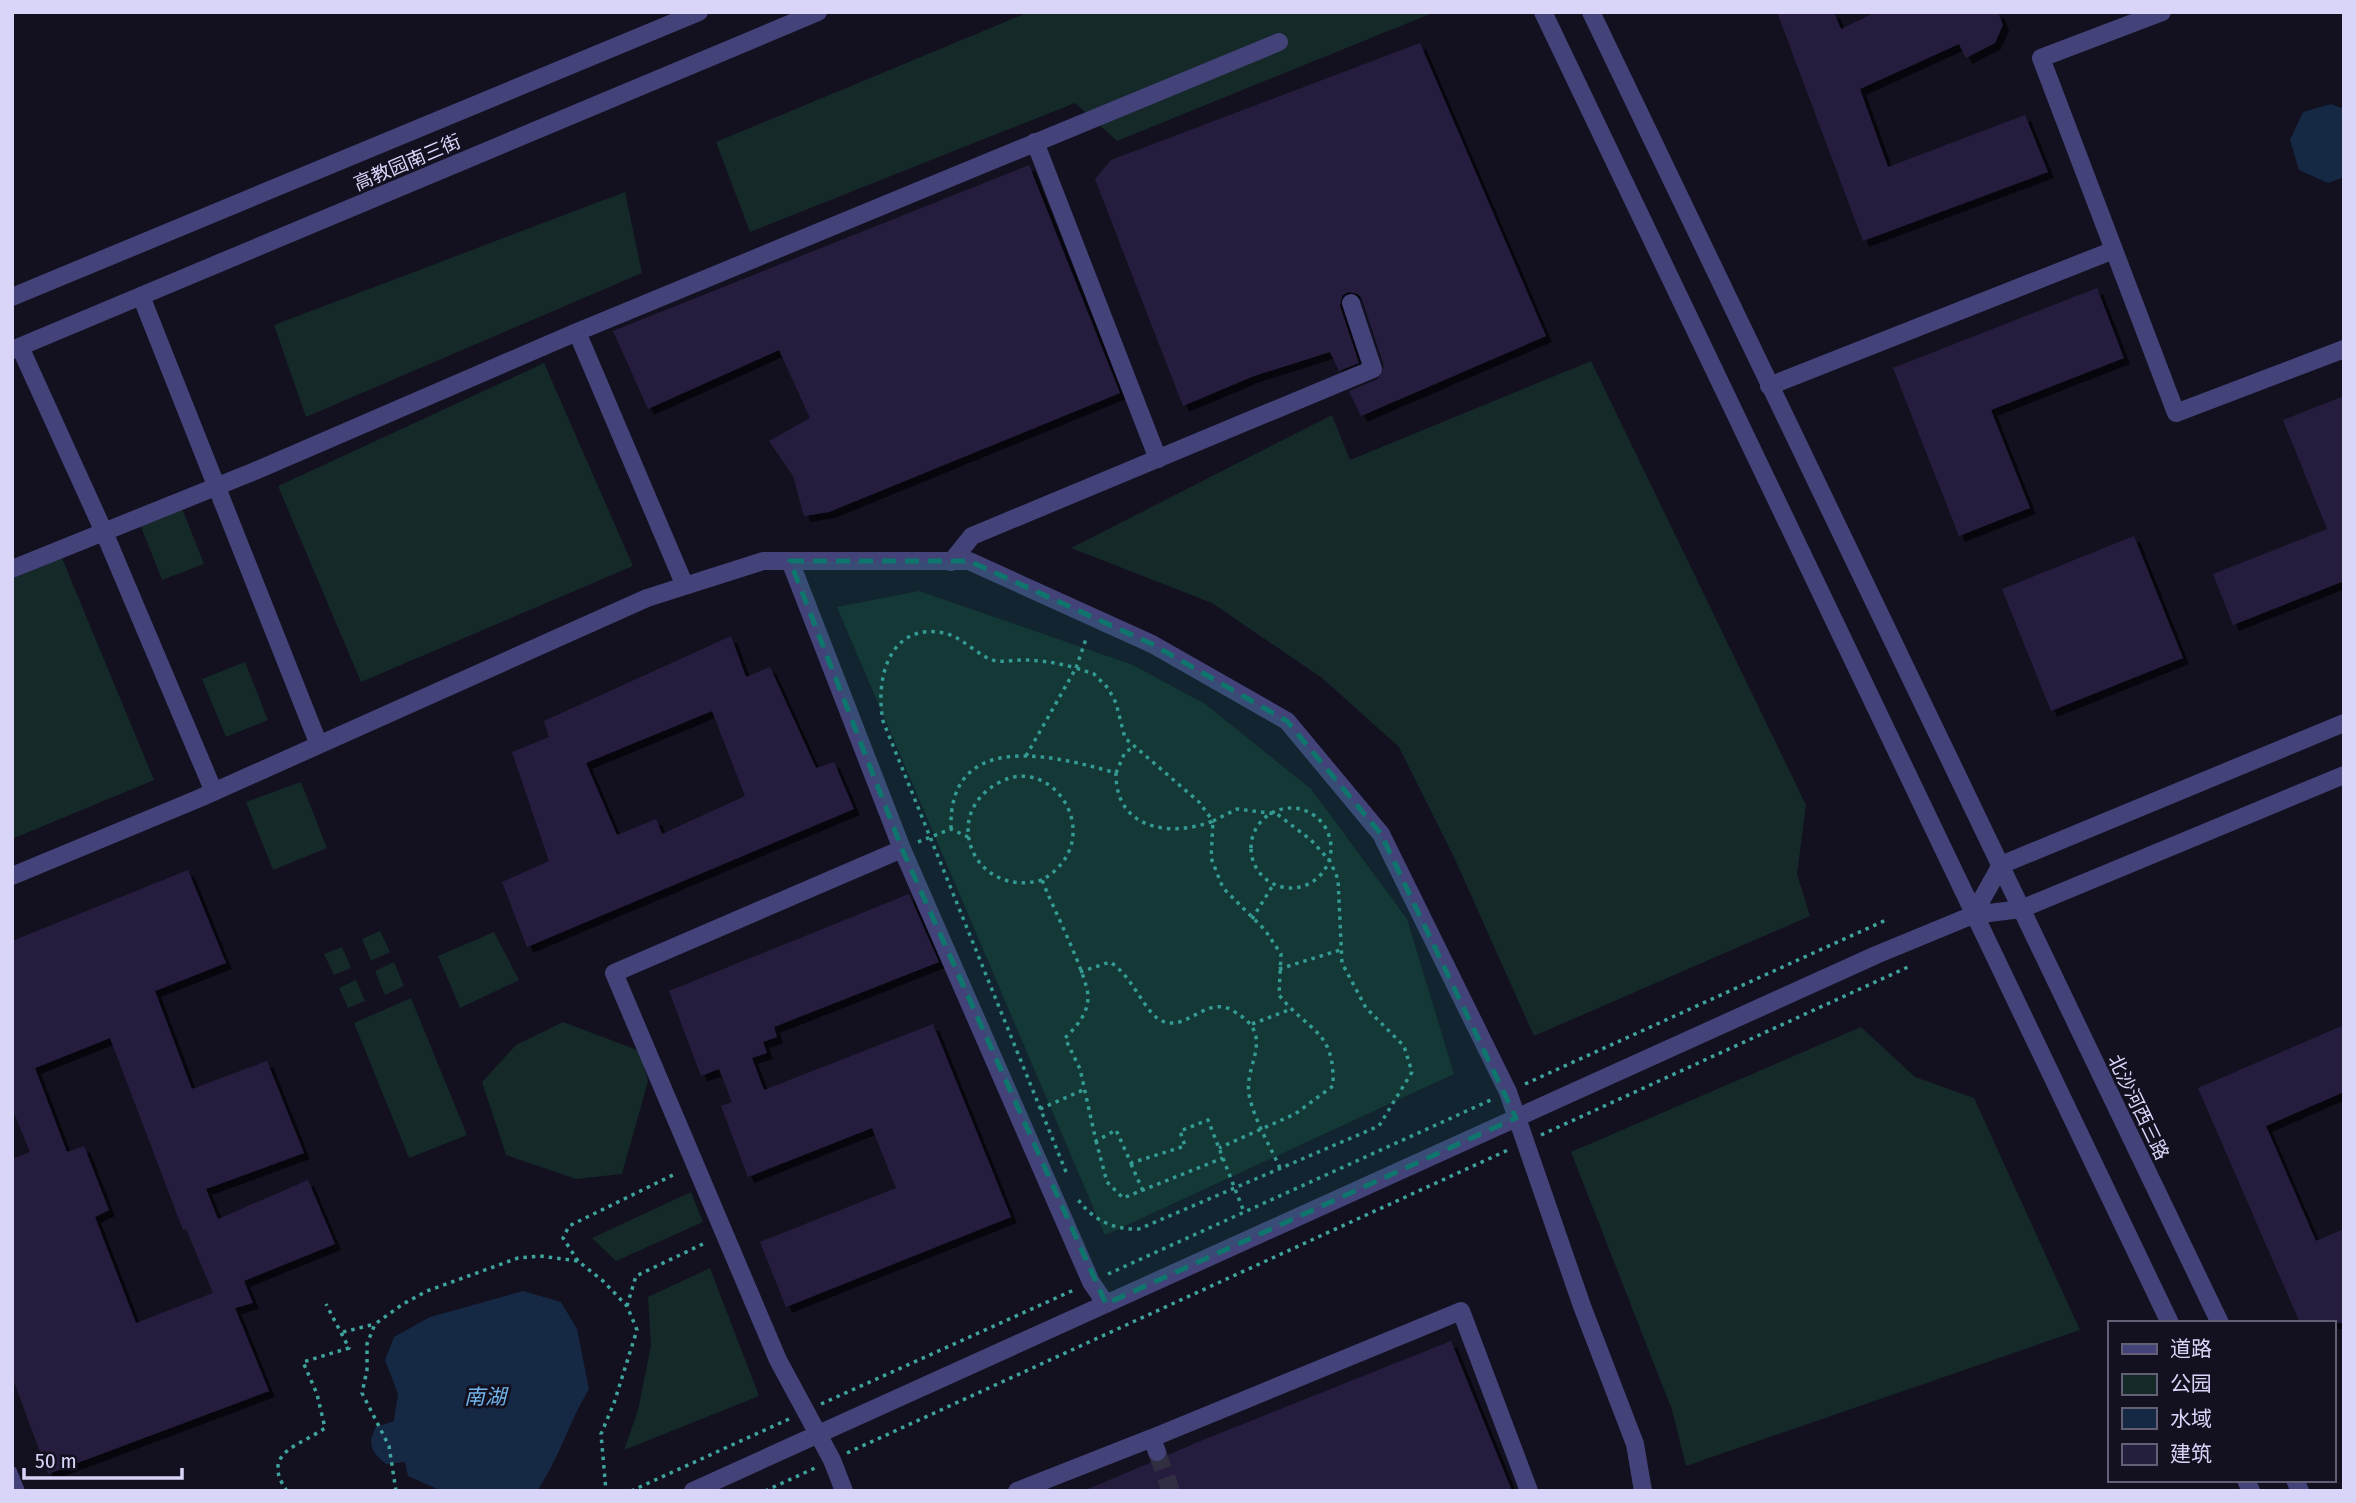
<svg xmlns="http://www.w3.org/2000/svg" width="2356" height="1503" font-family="'Fira Sans Condensed','Noto Sans SC',sans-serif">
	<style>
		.green { fill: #142928 }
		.water { fill: #162944 }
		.building { fill: #251f3e; fill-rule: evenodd; filter: url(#shadow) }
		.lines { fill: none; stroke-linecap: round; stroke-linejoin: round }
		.minor-tunnel { stroke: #312e41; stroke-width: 18; stroke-dasharray: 18 9; stroke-linecap: butt }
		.path { stroke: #3fa49c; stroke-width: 3.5; stroke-dasharray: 3.5 5; stroke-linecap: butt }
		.service { stroke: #434279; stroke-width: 10 }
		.minor { stroke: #434279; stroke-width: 18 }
		.tertiary { stroke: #434279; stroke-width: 18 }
		.marked { fill: #0f766e; fill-opacity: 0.2; stroke: #0f766e; stroke-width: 5; stroke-dasharray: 14 9; stroke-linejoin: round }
		.labels { text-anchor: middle; stroke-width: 6; stroke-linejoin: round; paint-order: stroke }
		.street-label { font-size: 19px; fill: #d9d5f9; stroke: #131020 }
		.water-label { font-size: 21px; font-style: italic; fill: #71b5eb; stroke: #131020 }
	</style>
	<defs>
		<filter id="shadow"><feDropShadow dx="6" dy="6" stdDeviation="0" flood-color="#0009"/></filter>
	</defs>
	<rect width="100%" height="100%" fill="#131020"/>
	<path class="green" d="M1029 12H1435L1117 141 1075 103 750 232 716 142Z
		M625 192 642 273 306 417 274 325Z
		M1591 361 1806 805 1797 874 1810 916 1534 1036 1453 855 1399 747 1322 678 1212 603 1071 548 1332 415 1350 460Z
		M544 363 633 566 361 682 278 486Z
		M182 508 204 564 162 580 140 524Z
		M62 558 154 780 12 839V579Z
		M919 591 1133 665 1205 704 1311 789 1407 919 1454 1074 1105 1235 837 607Z
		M245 662 268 720 226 737 202 679Z
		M301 782 327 848 273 870 246 802Z
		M380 931 390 952 371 961 362 939Z
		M494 932 519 980 460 1008 438 956Z
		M342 947 351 968 334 975 324 954Z
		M394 962 404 986 385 995 375 971Z
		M356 980 365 1001 348 1008 339 988Z
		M411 998 467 1135 409 1158 354 1023Z
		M563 1022 640 1051 648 1081 622 1174 576 1179 506 1155 482 1082 516 1045Z
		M1861 1027 1915 1077 1974 1098 2080 1330 1686 1466 1672 1410 1571 1152Z
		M691 1192 703 1222 616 1261 592 1238Z
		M710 1268 759 1396 624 1450 638 1410 651 1345 648 1297Z"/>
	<path class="water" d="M2331 104 2344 109V177L2328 183 2299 170 2290 140 2303 112Z
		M523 1291 561 1302 577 1329 589 1389C569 1422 559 1459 537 1491H442L408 1476 405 1462 386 1464C371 1452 367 1444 376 1427L394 1421 398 1394 385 1360 394 1337 430 1317Z"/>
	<path class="building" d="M1777 12H1834L1841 29 1876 12H1998L2003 25 1995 43 1966 58 1959 44 1860 89 1888 167 2025 115 2048 172 1863 241Z
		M1420 43 1546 336 1361 416 1349 391 1378 379 1384 366 1362 299 1358 294 1348 292 1342 296 1340 306 1359 363 1339 371 1330 352 1254 376 1183 406 1095 179 1111 160Z
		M1029 165 1120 393 829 512 804 516 793 476 769 441 810 418 779 350 648 409 613 331Z
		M2097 288 2124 358 1991 410 2030 508 1959 536 1893 368Z
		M2344 396V581L2233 625 2213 574 2327 529 2283 420Z
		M2134 536 2183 658 2051 711 2002 589Z
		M731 636 746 677 770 667 816 768 834 762 854 809 527 947 502 882 549 861 512 752 549 737 544 721ZM712 711 745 796 662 834 656 819 617 835 586 763Z
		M188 870 226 963 155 991 192 1089 267 1061 304 1153 206 1189 218 1219 308 1180 335 1244 244 1281 253 1303 235 1308 269 1391 48 1474 12 1376V1159L30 1152 12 1108V941ZM110 1038 183 1230 186 1229 213 1293 136 1323 95 1217 109 1210 84 1146 67 1152 35 1068Z
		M909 894 939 962 774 1027 777 1037 763 1042 767 1053 752 1058 764 1090 933 1024 1011 1217 786 1307 760 1242 896 1188 872 1128 748 1177 721 1106 732 1102 719 1069 701 1076 669 991Z
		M2344 1025V1092L2266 1126 2316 1241 2344 1229V1323H2300L2198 1088Z
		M1451 1341 1512 1491H1083L1152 1462H1161L1168 1455 1198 1442Z"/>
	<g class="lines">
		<path class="minor-tunnel" d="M1157 1452 1171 1491"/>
		<path class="path" d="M1026 756 1076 668 1094 674 1108 688 1116 703 1125 738 1199 802 1213 821 1237 809 1277 814 1311 840 1330 861 1338 879 1342 963 1366 1008 1404 1046 1412 1072 1379 1126 1139 1229C1114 1230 1092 1220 1077 1198
			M1116 773 1125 752 1134 747
			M1251 848a40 40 0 1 1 80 0a40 40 0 1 1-80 0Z
			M951 829C948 729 1053 755 1116 773 1115 829 1170 838 1213 821L1211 858 1223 888 1265 930 1281 954 1279 995C1309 1033 1335 1029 1333 1086L1295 1114 1219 1148
			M918 842 951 829 968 837
			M1042 880C974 899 938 814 1000 782 1055 753 1109 841 1042 880 1051 904 1088 976 1088 997 1088 1014 1076 1027 1065 1038L1080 1069 1096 1141 1116 1130 1131 1163 1185 1146 1180 1131 1208 1120 1244 1212
			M1252 919 1273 885
			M1279 969 1340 950
			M1080 972 1110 962C1133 976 1145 1014 1162 1021 1186 1031 1203 1000 1227 1008 1232 1009 1237 1014 1241 1016 1275 1040 1241 1068 1250 1099 1256 1123 1270 1146 1280 1168
			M1252 1024 1289 1010
			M1525 1084 1886 920
			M1040 1109 1083 1090
			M1541 1135 1908 967
			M1096 1141 1107 1182 1123 1198 1223 1158
			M1131 1164 1143 1191
			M1066 1172 883 721C875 679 889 622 944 633 963 637 980 658 996 661 1004 662 1014 660 1023 660 1041 660 1058 663 1076 668L1087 636
			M578 1261 563 1238 569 1226 677 1173
			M1108 1274 1493 1099
			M627 1306 636 1276 707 1242
			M343 1332 375 1324
			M821 1404 1076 1289
			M847 1453 1508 1150
			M287 1491C259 1452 302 1445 325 1428L317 1394 303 1362 349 1348 326 1304
			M396 1491 389 1446 362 1393 367 1370V1344L375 1324 403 1304 427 1291 518 1258 540 1256 578 1261 603 1281 627 1306 637 1330 614 1403 601 1434 606 1491
			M631 1491 789 1419
			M765 1491 815 1468"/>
		<path class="service" d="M12 1471 20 1491"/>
		<path class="minor" d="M2162 12 2041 58 2176 413 2344 349
			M1035 142 1158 459
			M141 296 319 745
			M577 332 1279 42
			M20 347 104 532 214 792
			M1769 386 2114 250
			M790 561 902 849 1091 1282 1106 1304
			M951 562 972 536 1373 369 1351 303
			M12 569 255 471 577 332 685 586
			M12 876 200 798 647 598 763 561H969L1152 644 1287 721 1381 834 1508 1092 1582 1306 1635 1444 1643 1491
			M1157 1452 1152 1438 1461 1311 1529 1491
			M693 1491 1876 955 1973 915
			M844 1491 832 1460 778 1360 614 973 902 849
			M1017 1491 1152 1438"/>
		<path class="tertiary" d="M1543 12 2170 1323
			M1591 12 2220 1323
			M12 297 699 12
			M12 350 818 12
			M1973 915 2001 865 2344 723
			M1973 915 2021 909 2344 775
			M2246 1480 2251 1491
			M2295 1480 2300 1491"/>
	</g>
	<path class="marked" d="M790 561H969L1152 644 1287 721 1381 834 1516 1118 1106 1304 902 849Z"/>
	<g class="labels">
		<g class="street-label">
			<text transform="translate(407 162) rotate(-23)" y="7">高教园南三街</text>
			<text transform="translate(2139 1107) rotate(64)" y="7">北沙河西三路</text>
		</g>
		<g class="water-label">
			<text x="485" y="1404">南湖</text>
		</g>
	</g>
	<rect width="2356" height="1503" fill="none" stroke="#d9d5f9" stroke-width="28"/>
	<rect x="2108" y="1321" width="228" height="161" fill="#131020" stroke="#625f77" stroke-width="2"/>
	<rect x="2122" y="1344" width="35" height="10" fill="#434279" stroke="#625f77" stroke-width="2"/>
	<text x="2170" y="1356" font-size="21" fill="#d9d5f9">道路</text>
	<rect x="2122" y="1374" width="35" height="21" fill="#142928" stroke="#625f77" stroke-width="2"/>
	<text x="2170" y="1391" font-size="21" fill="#d9d5f9">公园</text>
	<rect x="2122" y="1408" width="35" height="21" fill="#162944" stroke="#625f77" stroke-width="2"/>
	<text x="2170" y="1426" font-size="21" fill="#d9d5f9">水域</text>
	<rect x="2122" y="1444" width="35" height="21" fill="#251f3e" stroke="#625f77" stroke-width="2"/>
	<text x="2170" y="1461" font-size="21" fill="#d9d5f9">建筑</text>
	<path d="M24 1468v10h158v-10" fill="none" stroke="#d9d5f9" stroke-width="3.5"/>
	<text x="35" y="1468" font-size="21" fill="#d9d5f9" stroke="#131020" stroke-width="5" paint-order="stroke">50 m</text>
</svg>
